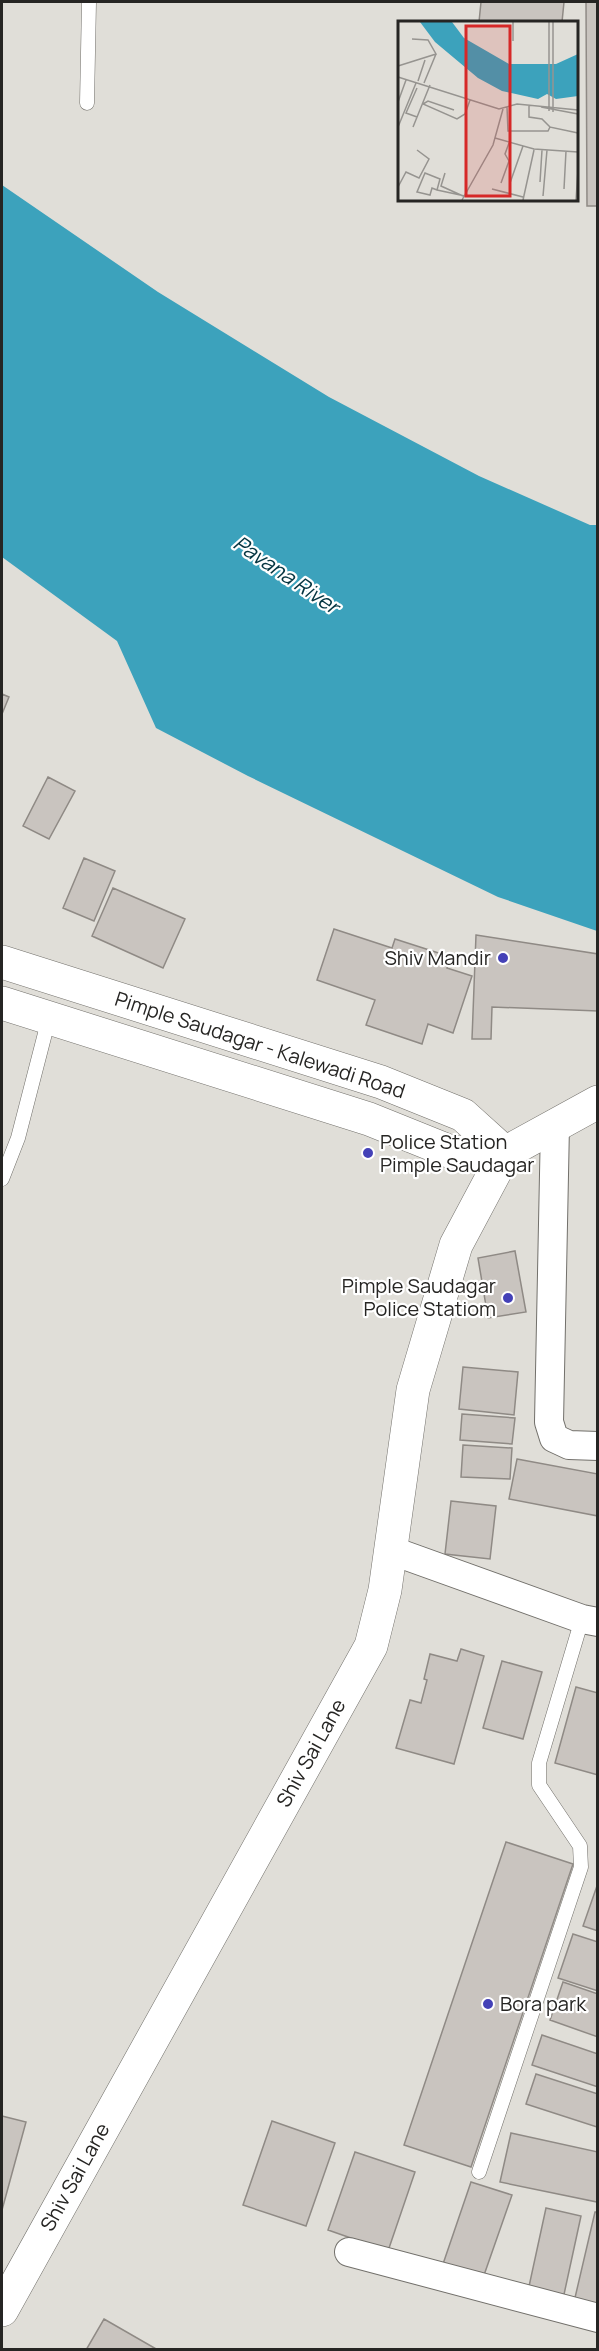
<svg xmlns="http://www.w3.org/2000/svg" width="599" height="2351" font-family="Manrope,sans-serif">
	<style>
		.water { fill: #3ca2bc }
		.building { fill: #c9c4bf; stroke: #8f8a85; stroke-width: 1.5 }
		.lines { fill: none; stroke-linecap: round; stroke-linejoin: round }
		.lane-casing { stroke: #72706b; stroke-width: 15 }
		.street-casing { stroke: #72706b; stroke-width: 30 }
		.secondary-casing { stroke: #72706b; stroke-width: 34 }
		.lane { stroke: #fff; stroke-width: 14 }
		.street { stroke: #fff; stroke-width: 28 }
		.secondary { stroke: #fff; stroke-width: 33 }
		.poi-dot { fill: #4441b7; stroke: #fff; stroke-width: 2 }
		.labels { text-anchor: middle; stroke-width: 4.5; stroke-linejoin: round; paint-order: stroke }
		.poi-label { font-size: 20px; fill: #262523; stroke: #fff; text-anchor: end }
		.street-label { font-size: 20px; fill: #262523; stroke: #fff }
		.water-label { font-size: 21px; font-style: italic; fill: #053541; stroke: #fff }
		.inset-road { fill: none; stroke: #969490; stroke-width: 1.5 }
		.view { fill: #d62828; fill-opacity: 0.15; stroke: #d62828; stroke-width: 3 }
		.inset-edge { fill: none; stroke: #262523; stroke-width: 3 }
	</style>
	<rect width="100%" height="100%" fill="#e0ded8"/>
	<path class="water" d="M2 185 158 292 329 397 479 476 590 525H597V931L498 897 248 776 156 728 117 641 2 557Z"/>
	<path class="building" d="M481 2H564L562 22H479Z
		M586 2H598V206H587Z
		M2 694 9 697 2 714Z
		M48 777 75 791 49 839 23 826Z
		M84 858 115 871 94 921 63 908Z
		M113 888 185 919 163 968 92 936Z
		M334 929 392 948 395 939 451 957 447 968 472 976 453 1033 428 1024 422 1044 366 1025 375 1000 317 980Z
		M476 935 598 954V1011L492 1007 491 1039H472Z
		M515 1251 526 1312 488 1318 478 1258Z
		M463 1367 518 1372 514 1415 459 1409Z
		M462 1414 515 1418 512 1444 460 1440Z
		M463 1445 512 1448 510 1479 461 1477Z
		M517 1459 598 1474V1516L509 1499Z
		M451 1501 496 1506 490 1559 445 1554Z
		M461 1649 484 1656 454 1764 396 1748 410 1700 421 1703 427 1680 424 1679 430 1654 457 1661Z
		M502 1661 542 1672 523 1739 483 1728Z
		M576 1687 598 1693V1775L555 1763Z
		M506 1842 573 1864 471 2167 404 2145Z
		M598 1883V1931L583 1926Z
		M573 1934 598 1942V1991L558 1978Z
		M563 1982 598 1994V2037L550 2020Z
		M542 2035 598 2054V2087L532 2065Z
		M536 2074 598 2094 597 2127 526 2104Z
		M2 2116 26 2122 2 2210Z
		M272 2121 335 2143 306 2226 243 2205Z
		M511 2133 598 2152 597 2202 500 2182Z
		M355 2152 415 2172 388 2251 328 2230Z
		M471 2182 512 2195 483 2278 443 2264Z
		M546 2208 581 2216 563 2299 528 2291Z
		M595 2212H598V2307L574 2302Z
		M104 2319 158 2350H86Z"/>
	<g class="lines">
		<defs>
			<path id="lane" d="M87 103 89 2
				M2 1179 18 1138 49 1018
				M479 2172 581 1867 580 1846 539 1785V1763L582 1619"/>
			<path id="street" d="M555 1125 549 1422 554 1438 569 1445 598 1446
				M390 1550 582 1619 598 1622
				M349 2252 598 2318"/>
			<path id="secondary" d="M2 962 381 1082 463 1115 505 1153
				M2 1003 369 1119 451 1152 505 1153 598 1102
				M2 2310 371 1646 385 1590 413 1390 456 1245 505 1153"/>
		</defs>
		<use href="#lane" class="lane-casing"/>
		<use href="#street" class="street-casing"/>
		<use href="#secondary" class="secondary-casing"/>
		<use href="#lane" class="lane"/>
		<use href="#street" class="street"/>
		<use href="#secondary" class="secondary"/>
	</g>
	<g class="poi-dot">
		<circle cx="503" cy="958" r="6"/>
		<circle cx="368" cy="1153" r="6"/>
		<circle cx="508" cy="1298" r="6"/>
		<circle cx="488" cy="2004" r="6"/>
	</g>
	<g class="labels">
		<g class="poi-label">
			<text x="491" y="965">Shiv Mandir</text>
			<text x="380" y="1149" text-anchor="start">Police Station<tspan x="380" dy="23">Pimple Saudagar</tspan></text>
			<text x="496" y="1293">Pimple Saudagar<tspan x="496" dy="23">Police Statiom</tspan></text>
			<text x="500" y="2011" text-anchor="start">Bora park</text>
		</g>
		<g class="street-label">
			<text transform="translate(260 1045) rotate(18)" y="7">Pimple Saudagar - Kalewadi Road</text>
			<text transform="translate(311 1753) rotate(-61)" y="7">Shiv Sai Lane</text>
			<text transform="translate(75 2177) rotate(-61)" y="7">Shiv Sai Lane</text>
		</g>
		<g class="water-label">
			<text transform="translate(286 575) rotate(34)" y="7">Pavana River</text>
		</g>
	</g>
	<g transform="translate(398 21)">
		<rect width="180" height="180" fill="#e0ded8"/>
		<path d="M22 1H54L66 17 111 43H158L180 33V75L158 78 149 73 140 78 104 70 80 57 37 21Z" fill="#3ca2bc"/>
		<path class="inset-road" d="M115 1V20M0 45 38 33 30 19 14 18M0 56 101 88 119 83 180 89M20 60 27 39M26 62 38 33M19 67 8 92 19 96M0 81 8 59M131 84V96L144 98 152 106M109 86 110 110H150L152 106 180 112M143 86 180 93M56 89 30 80 25 83 59 98 67 93 72 79M151 90V1M155 91V1M0 106 18 62M15 106 32 64M97 117 136 128 180 131M47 152 43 165 65 175M142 161 144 129M103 162 111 140 107 133 111 122M112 162 125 125M0 166 8 151 21 157 31 138 19 129M94 168 125 176M166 168 168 130M39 169 42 158 27 152 19 171 32 174 34 167 39 169 67 175M145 175 149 129M64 179 95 124 105 88M125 179 136 129M178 179 180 149"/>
		<path class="view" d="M68 5H112V175H68Z"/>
		<rect width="180" height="180" class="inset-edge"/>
	</g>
	<rect width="599" height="2351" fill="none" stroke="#262523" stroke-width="6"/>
</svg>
